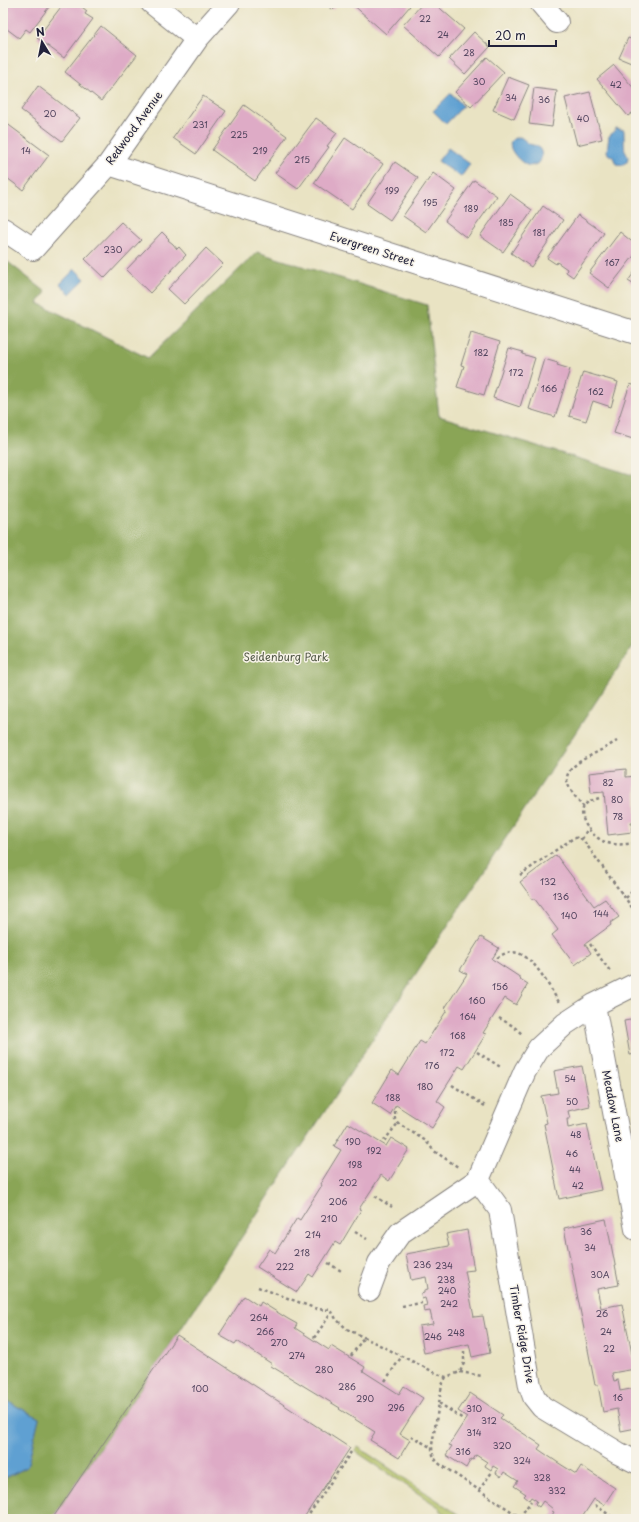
<svg xmlns="http://www.w3.org/2000/svg" width="639" height="1522" font-family="'Playpen Sans',sans-serif">
	<style>
		.green { fill: #aebe61; stroke: #68704e }
		.forest { fill: #8aa557; stroke: #566449 }
		.water { fill: #5ea0d2; stroke: #406186 }
		.building { fill: #deabc6 }
		.lines { fill: none; stroke-linecap: round; stroke-linejoin: round }
		.street-casing { stroke: #86827f; stroke-width: 24 }
		.path { stroke: #86827f; stroke-width: 2.5; stroke-dasharray: 3 3; stroke-linecap: butt }
		.street { stroke: #fff; stroke-width: 22 }
		.labels { text-anchor: middle; stroke-width: 3; stroke-linejoin: round; paint-order: stroke }
		.number-label { font-size: 9px; fill: #51445e }
		.street-label { font-size: 11px; fill: #22223b; stroke: #f7f3e8 }
		.park-label { font-size: 11px; fill: #535948; stroke: #f7f3e8 }
	</style>
	<rect width="100%" height="100%" fill="#f7f3e8"/>
	<filter id="ink" filterUnits="userSpaceOnUse"><feTurbulence type="fractalNoise" baseFrequency=".025" numOctaves="2"/><feDisplacementMap in="SourceGraphic" scale="8" xChannelSelector="R" yChannelSelector="G"/><feConvolveMatrix kernelMatrix="1 2 1 2 8 2 1 2 1" color-interpolation-filters="sRGB"/></filter>
	<filter id="wash" filterUnits="userSpaceOnUse"><feTurbulence type="fractalNoise" baseFrequency=".012" numOctaves="4" result="noise"/><feDisplacementMap in="SourceGraphic" scale="16" xChannelSelector="R" yChannelSelector="G"/><feGaussianBlur stdDeviation="0.9" result="paint"/><feColorMatrix in="noise" values="0 0 0 0 0 0 0 0 0 0 0 0 0 0 0 0 0 1.4 0 .05"/><feComposite in="paint" operator="in"/></filter>
	<g filter="url(#wash)">
		<rect width="100%" height="100%" fill="#e9e3c3"/>
		<path class="green" d="M358 1447 465 1519H454L441 1511 440 1508 355 1451Z"/>
		<path class="forest" d="M257 252 427 305 439 416 636 476V641L177 1335 52 1519H3V1479L27 1467 39 1418 3 1399V258L46 292 38 303 148 358Z"/>
		<path class="water" d="M451 93 463 106 446 124 433 111Z
			M616 128 624 130C624 132 624 149 625 151 626 153 627 155 628 157L627 162 623 165 616 164 613 157 608 154 607 151 609 136 615 131Z
			M520 137C524 139 525 141 528 143 531 146 536 144 539 148 546 156 537 169 527 165 517 161 499 139 520 137Z
			M448 148 470 164 461 177 438 161Z
			M75 269 85 279 70 294 60 284Z
			M3 1399 39 1418 27 1467 3 1479Z"/>
		<g id="blocks">
			<path class="building" d="M9 3H52L30 32 26 29 19 38 3 26V11Z
				M64 3H71L74 5 77 3 87 11 85 14 93 19 64 58 37 38Z
				M325 3H339L333 10Z
				M351 3H406L410 6 386 34Z
				M423 3H434L464 29 439 57 403 25Z
				M101 26 137 55 101 101 65 72Z
				M474 32 490 47 465 74 449 59Z
				M628 38 636 41V65L619 58Z
				M487 57 504 72 471 107 455 92Z
				M614 65 636 91V110L628 116 597 79Z
				M508 77 529 85 514 119 493 110Z
				M38 86 80 118 62 141 21 110Z
				M534 88 557 91 552 127 529 124Z
				M590 92 602 139 577 145 565 98Z
				M203 96 226 111 196 154 173 138Z
				M244 105 287 136 255 181 212 150Z
				M316 118 337 133 327 146 329 147 298 189 275 173Z
				M6 123 49 155 23 190 3 175V126Z
				M345 138 383 164 352 209 314 183Z
				M395 162 418 178 390 220 367 204Z
				M433 173 456 190 426 232 403 216Z
				M474 180 497 196 467 238 445 221Z
				M510 194 532 210 503 252 480 236Z
				M543 206 563 220 531 267 511 253Z
				M578 215 604 233 573 277 566 272 567 269 557 262 556 264 547 258Z
				M121 222 141 240 105 278 85 259Z
				M162 232 169 239 168 240 173 244 177 249 179 247 186 255 150 293 126 270Z
				M620 232 636 245V253L609 288 589 273Z
				M206 248 223 264 184 304 168 289Z
				M636 270V286L628 281Z
				M471 333 500 342 484 395 457 387 464 366 461 365Z
				M509 348 523 352 522 354 535 358 520 407 493 398Z
				M544 359 558 363 557 365 570 369 555 417 529 409Z
				M583 372 618 382 611 407 593 401 586 421 569 416Z
				M630 384 636 386V440L614 433Z
				M626 769V777L636 776V823H631L632 832 608 835 604 792 591 793 589 773Z
				M556 855 594 906 605 899 619 917 610 923 611 925 585 944 591 953 575 965 552 935 558 930 534 898 533 900 520 882Z
				M481 937 499 948 492 959 521 978 520 979 528 984 516 1005 505 998 483 1033 486 1034 464 1069 459 1066 437 1101 445 1107 432 1128 396 1105 390 1115 372 1103 392 1070 399 1075 420 1041 425 1044 447 1010 445 1008 467 974 460 970Z
				M636 1019V1054L630 1055 624 1021Z
				M582 1066 590 1106 568 1111 570 1119H567L568 1128 587 1124 601 1190 559 1199 544 1124 547 1123 541 1096 558 1093 554 1071Z
				M348 1123 386 1146 391 1138 409 1149 389 1181 381 1175 359 1209 361 1210 340 1245 335 1242 313 1277 309 1274 297 1292 257 1267 269 1249 275 1253 297 1218 300 1220 322 1185 320 1184 341 1150 334 1146Z
				M606 1219 619 1285 597 1289 599 1298 601 1308 622 1304 635 1369 612 1373 614 1381 618 1380 620 1391 636 1388V1428L621 1431 617 1409 603 1412 598 1385H595L564 1228Z
				M467 1230 474 1270 465 1271 467 1281 474 1317 483 1316 490 1353 472 1357 469 1344 424 1353 419 1326 433 1324 430 1311 424 1312 423 1306 427 1305 425 1298 422 1299 421 1294 424 1293V1290L428 1289 426 1277 411 1280 406 1254 449 1246 446 1234Z
				M244 1296 259 1306 261 1302 288 1319 297 1324 295 1328 329 1350 331 1346 357 1362 365 1367 363 1371 399 1394 404 1386 423 1398 400 1434 410 1440 399 1458 370 1440 375 1432 339 1409 340 1408 271 1366 272 1364 237 1341 235 1344 219 1335Z
				M177 1335 350 1448 303 1519H52Z
				M470 1393 503 1415 500 1418 541 1445 538 1449 557 1462 576 1474 581 1466 615 1488 604 1505 594 1499 581 1519H550L554 1512 552 1511 553 1509 543 1501 539 1507 535 1504 537 1501 531 1497 529 1500 524 1496 526 1494 514 1486 518 1481 504 1472 501 1477 496 1473 498 1469 493 1466 491 1470 485 1466 487 1462 476 1455 473 1460 471 1459 466 1468 446 1455 452 1446 449 1445 467 1417 458 1411Z"/>
		</g>
	</g>
	<g filter="url(#ink)">
		<use href="#blocks" fill-opacity="0" stroke="#86827f" stroke-width="1"/>
		<g class="lines">
			<defs>
				<path id="street" d="M152 3 197 39
					M541 3 557 22
					M109 164 636 333
					M3 229 33 249 109 164 197 39 229 3
					M594 1005 636 1229
					M478 1180 500 1210 530 1386 534 1397 542 1407 618 1453 636 1462
					M369 1290 379 1263 400 1233 478 1180 525 1071 539 1048 565 1024 594 1005 636 984"/>
			</defs>
			<use href="#street" class="street-casing"/>
			<path class="path" d="M599 798C594 800 588 801 585 805 575 818 594 838 605 842 615 846 626 844 636 843
				M584 807C565 785 557 774 586 758 597 752 607 747 617 741
				M582 839 588 828
				M520 875 572 839 579 837 583 840 636 913
				M626 898 636 887
				M636 922V930
				M590 944 610 971
				M497 958C526 936 546 983 559 1002
				M499 1018 513 1026 522 1034
				M477 1052 502 1068
				M452 1085 485 1106
				M395 1111V1119L399 1124 426 1141 434 1151 458 1167
				M384 1141 398 1123
				M375 1196 392 1207
				M355 1232 367 1239
				M328 1263 343 1272
				M258 1287 317 1309 331 1310 336 1319 347 1329 442 1376 446 1377 460 1372 464 1363V1350
				M402 1306 422 1303
				M314 1338 332 1312
				M351 1356 364 1337
				M460 1372 482 1376
				M446 1377 442 1385 432 1445C432 1454 433 1459 441 1465L523 1519
				M385 1381 402 1356
				M439 1403 463 1419
				M411 1436 432 1448
				M479 1490 492 1472
				M595 1505 615 1519
				M520 1517 531 1501
				M306 1519 351 1452"/>
			<use href="#street" class="street"/>
		</g>
	</g>
	<g class="labels">
		<g class="number-label">
			<text x="425" y="22">22</text>
			<text x="443" y="38">24</text>
			<text x="469" y="56">28</text>
			<text x="479" y="85">30</text>
			<text x="616" y="88">42</text>
			<text x="511" y="101">34</text>
			<text x="544" y="103">36</text>
			<text x="50" y="117">20</text>
			<text x="583" y="122">40</text>
			<text x="200" y="128">231</text>
			<text x="239" y="138">225</text>
			<text x="26" y="154">14</text>
			<text x="260" y="154">219</text>
			<text x="302" y="163">215</text>
			<text x="392" y="194">199</text>
			<text x="430" y="206">195</text>
			<text x="471" y="212">189</text>
			<text x="506" y="226">185</text>
			<text x="539" y="236">181</text>
			<text x="113" y="253">230</text>
			<text x="612" y="266">167</text>
			<text x="481" y="356">182</text>
			<text x="516" y="376">172</text>
			<text x="549" y="392">166</text>
			<text x="596" y="395">162</text>
			<text x="608" y="786">82</text>
			<text x="617" y="803">80</text>
			<text x="618" y="820">78</text>
			<text x="548" y="885">132</text>
			<text x="561" y="900">136</text>
			<text x="601" y="917">144</text>
			<text x="569" y="919">140</text>
			<text x="500" y="990">156</text>
			<text x="477" y="1004">160</text>
			<text x="468" y="1020">164</text>
			<text x="458" y="1039">168</text>
			<text x="447" y="1056">172</text>
			<text x="432" y="1069">176</text>
			<text x="570" y="1082">54</text>
			<text x="425" y="1090">180</text>
			<text x="393" y="1101">188</text>
			<text x="572" y="1105">50</text>
			<text x="576" y="1138">48</text>
			<text x="353" y="1145">190</text>
			<text x="374" y="1154">192</text>
			<text x="572" y="1157">46</text>
			<text x="355" y="1168">198</text>
			<text x="575" y="1173">44</text>
			<text x="348" y="1186">202</text>
			<text x="578" y="1189">42</text>
			<text x="338" y="1205">206</text>
			<text x="329" y="1222">210</text>
			<text x="586" y="1235">36</text>
			<text x="313" y="1238">214</text>
			<text x="590" y="1251">34</text>
			<text x="302" y="1256">218</text>
			<text x="422" y="1268">236</text>
			<text x="444" y="1269">234</text>
			<text x="285" y="1270">222</text>
			<text x="600" y="1278">30A</text>
			<text x="446" y="1283">238</text>
			<text x="447" y="1294">240</text>
			<text x="449" y="1307">242</text>
			<text x="602" y="1317">26</text>
			<text x="259" y="1321">264</text>
			<text x="265" y="1335">266</text>
			<text x="606" y="1335">24</text>
			<text x="456" y="1336">248</text>
			<text x="433" y="1340">246</text>
			<text x="279" y="1346">270</text>
			<text x="609" y="1352">22</text>
			<text x="297" y="1359">274</text>
			<text x="324" y="1373">280</text>
			<text x="347" y="1390">286</text>
			<text x="200" y="1392">100</text>
			<text x="618" y="1401">16</text>
			<text x="365" y="1402">290</text>
			<text x="396" y="1411">296</text>
			<text x="474" y="1412">310</text>
			<text x="489" y="1424">312</text>
			<text x="474" y="1436">314</text>
			<text x="502" y="1449">320</text>
			<text x="463" y="1455">316</text>
			<text x="522" y="1464">324</text>
			<text x="542" y="1481">328</text>
			<text x="557" y="1494">332</text>
		</g>
		<g class="street-label">
			<text transform="translate(134 128) rotate(-54)" y="4">Redwood Avenue</text>
			<text transform="translate(372 249) rotate(18)" y="4">Evergreen Street</text>
			<text transform="translate(613 1106) rotate(79)" y="4">Meadow Lane</text>
			<text transform="translate(522 1334) rotate(80)" y="4">Timber Ridge Drive</text>
		</g>
		<g class="park-label">
			<text x="286" y="661">Seidenburg Park</text>
		</g>
	</g>
	<rect width="639" height="1522" fill="none" stroke="#f7f3e8" stroke-width="16"/>
	<g transform="translate(42 42) rotate(350)" stroke="#f7f3e8" stroke-width="3" paint-order="stroke">
	<path d="M0-3L7 15L0 10L-7 15Z" fill="#22223b"/>
	<text y="-6" font-size="11" font-weight="bold" text-anchor="middle" fill="#22223b">N</text>
	</g>
	<path d="M489 40v6h67v-6" fill="none" stroke="#22223b" stroke-width="2"/>
	<text x="495" y="40" font-size="12" fill="#22223b" stroke="#f7f3e8" stroke-width="3" paint-order="stroke">20 m</text>
</svg>
